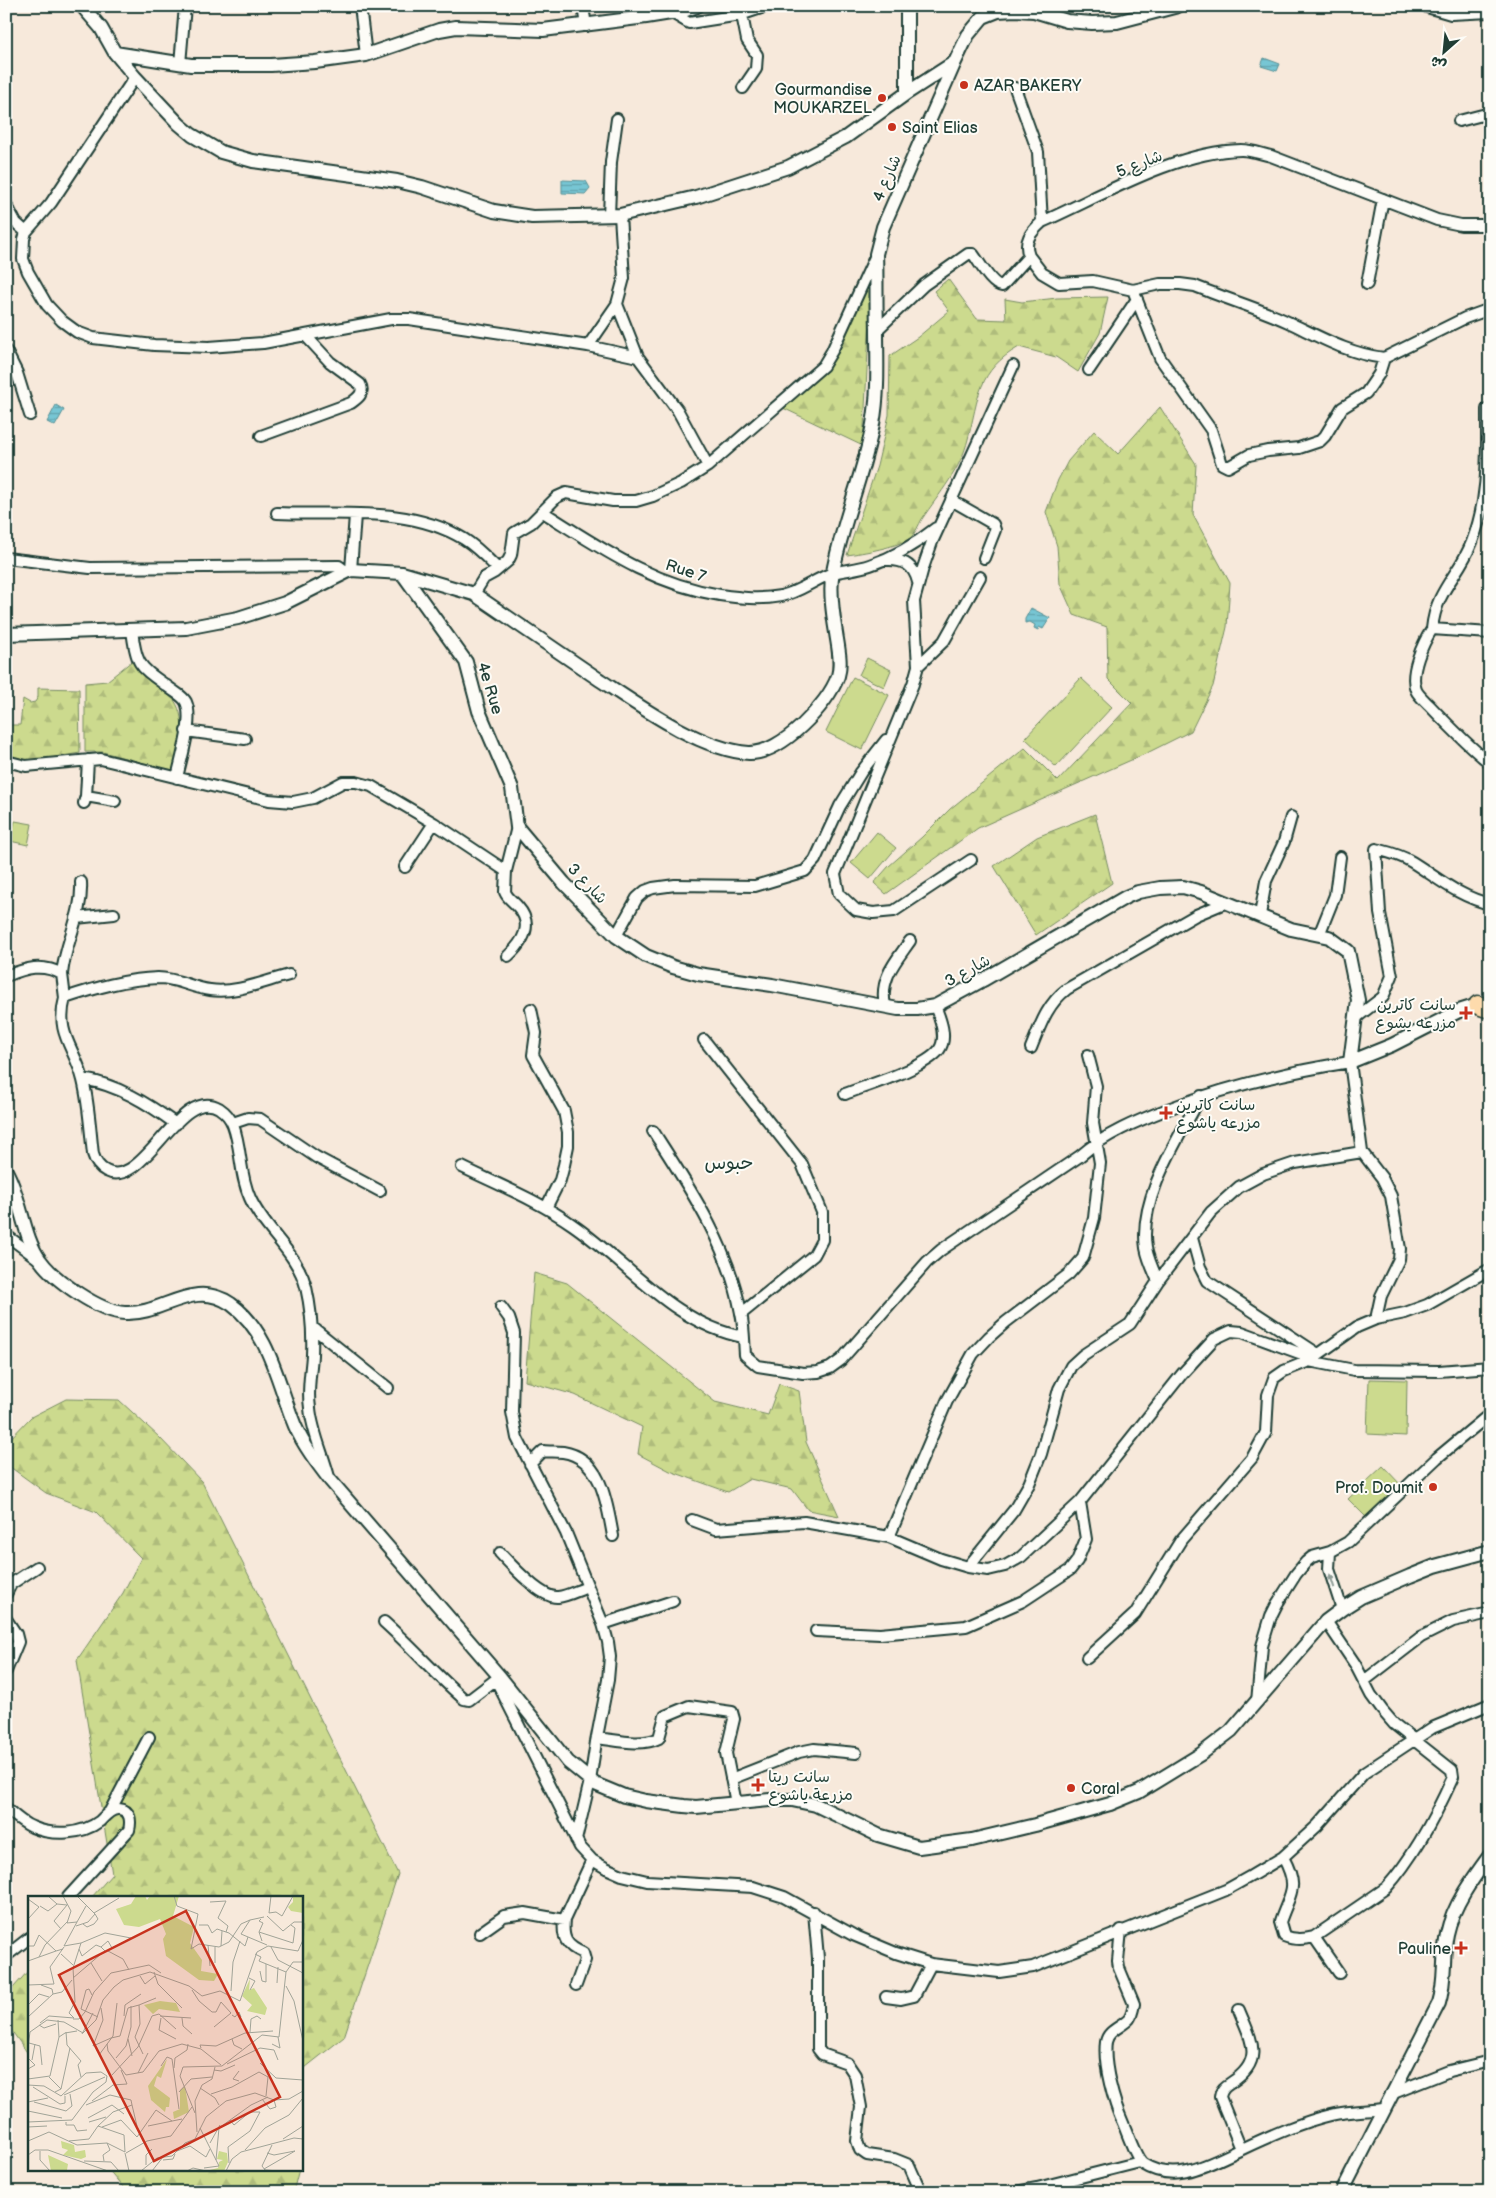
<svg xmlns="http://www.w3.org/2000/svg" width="1496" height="2198" font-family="'Balsamiq Sans','Playpen Sans Arabic',sans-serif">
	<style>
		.grass { fill: #ccda8e; stroke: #768c61 }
		.forest { fill: url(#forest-firs); stroke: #768c61 }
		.water { fill: url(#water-rules); stroke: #548f94 }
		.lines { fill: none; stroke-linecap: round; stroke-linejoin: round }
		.minor-casing { stroke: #1f3d34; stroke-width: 14 }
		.tertiary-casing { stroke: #1f3d34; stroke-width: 16 }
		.trunk-casing { stroke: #1f3d34; stroke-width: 21 }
		.minor { stroke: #fdfcf7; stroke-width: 10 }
		.tertiary { stroke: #fdfcf7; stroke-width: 12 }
		.trunk { stroke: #fedbac; stroke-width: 18 }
		.oneway { fill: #8e9c96 }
		.poi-dot { fill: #c8321e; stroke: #fdfcf7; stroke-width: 2 }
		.labels { text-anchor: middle; stroke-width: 4; stroke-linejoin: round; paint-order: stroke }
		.poi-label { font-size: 16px; fill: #1f3d34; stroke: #fdfcf7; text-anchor: start }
		.street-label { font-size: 16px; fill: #1f3d34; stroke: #fdfcf7 }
		.quarter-label { font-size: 19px; fill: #1f3d34; stroke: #fdfcf7 }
		.inset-road { fill: none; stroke: #a1a498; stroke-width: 1 }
		.view { fill: #c8321e; fill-opacity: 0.15; stroke: #c8321e; stroke-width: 2.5 }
		.inset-edge { fill: none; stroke: #1f3d34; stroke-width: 2.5 }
	</style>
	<defs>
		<pattern id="forest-firs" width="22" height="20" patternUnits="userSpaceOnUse" patternTransform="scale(1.25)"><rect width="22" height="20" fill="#ccda8e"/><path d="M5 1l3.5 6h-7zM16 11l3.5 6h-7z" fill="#afbc7b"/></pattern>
		<pattern id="water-rules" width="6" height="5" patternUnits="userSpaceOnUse" patternTransform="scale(1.25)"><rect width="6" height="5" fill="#77c6d4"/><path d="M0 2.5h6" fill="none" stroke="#61a2ad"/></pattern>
	</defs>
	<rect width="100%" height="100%" fill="#f7e9db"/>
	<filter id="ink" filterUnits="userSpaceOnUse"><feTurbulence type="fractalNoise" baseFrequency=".02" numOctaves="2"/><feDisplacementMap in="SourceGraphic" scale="10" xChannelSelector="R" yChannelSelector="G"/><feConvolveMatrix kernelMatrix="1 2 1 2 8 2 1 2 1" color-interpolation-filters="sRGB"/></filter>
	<g filter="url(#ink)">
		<path class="grass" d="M867 658 891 670 884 687 859 675Z
			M853 677 889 695 862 750 826 732Z
			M1081 678 1112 707 1056 767 1025 738Z
			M15 821 32 824 28 845 10 841Z
			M877 832 896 848 870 879 851 863Z
			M1369 1379 1407 1380 1406 1436 1367 1434Z
			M1383 1466 1401 1485 1367 1518 1348 1499Z"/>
		<path class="forest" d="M872 274 863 446 783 408 829 368Z
			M948 279 977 319 1006 320 1005 299 1022 302 1057 298 1108 297 1100 333 1078 372 1056 357 1019 347C977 371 979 397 968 439 961 469 939 494 922 519 919 524 915 534 910 538 898 547 862 553 847 555L877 466 889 415 890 356 918 337 949 311 934 291Z
			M1160 407 1196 464 1193 515 1230 583 1227 627 1213 686 1191 731 1147 753 978 828 886 894 874 883 889 866 922 837 950 809 1025 748 1058 781 1132 703 1108 679 1107 627 1074 615 1060 584 1057 546 1046 512 1058 480 1068 461 1094 431 1118 454Z
			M132 661 140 672 174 700C189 722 178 748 173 771L103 752H85V683L107 681Z
			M38 688 79 689 80 753 33 761 6 757V725H20L23 699 30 703 35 702 38 697Z
			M1095 814 1112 883 1036 935 994 866 1037 837Z
			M534 1273 567 1283 715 1402 768 1415 779 1384 799 1391 806 1442 839 1516 808 1510 792 1489 750 1479 728 1492 670 1471 638 1454 642 1427 575 1395 525 1381Z
			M66 1399 119 1400 159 1437 202 1482 398 1874 344 2037 301 2071V1897H92L112 1874 77 1660 123 1593 141 1558 96 1512 46 1493 6 1464V1443L31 1417Z
			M29 1970V2055L6 2023V1996Z
			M108 2169H299L293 2192H127Z"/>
		<path class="water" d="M1264 58 1280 64 1277 71 1261 66Z
			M562 180 586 181 590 188 585 194 562 193Z
			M56 405 64 410 55 426 47 422Z
			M1031 608 1050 618 1043 629 1039 627 1038 630 1034 628 1035 625 1030 622 1025 623V619Z"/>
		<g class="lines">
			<defs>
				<path id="minor" d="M360 6 366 55
					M583 6 586 26
					M735 6 743 20 747 40 757 55 756 69 743 88
					M672 13 689 23 740 15 767 6
					M180 64 185 6
					M135 77 51 203 26 232 24 239 23 259 28 272 47 305 62 321 77 332 93 338 154 345 209 347 263 343 391 319H409L588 346 638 357
					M1015 88 1038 152 1042 222
					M1459 121 1490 113
					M6 204 16 223 26 232
					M620 215 624 278 617 304 638 357 678 411 708 466
					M609 216 611 162 617 119
					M1029 256 1042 273 1059 283 1093 281 1133 290 1160 284H1180L1195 286C1226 299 1258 308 1288 322 1320 337 1349 354 1384 358L1465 318 1490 309
					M1367 284 1383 199
					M1133 290 1160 358 1211 430 1222 464 1228 467 1249 455 1268 451 1299 448 1320 441 1325 436 1342 408 1366 393 1379 374 1384 358
					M877 330 924 285 968 254H973C980 263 991 285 1002 286L1029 256C1023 241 1031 232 1042 222 1101 196 1176 151 1241 150 1251 150 1262 154 1271 156L1437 220 1461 225H1490
					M588 346 617 304
					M6 351 17 373 30 415
					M1089 370 1137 299
					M261 436 351 403C358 398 365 393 360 384L330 362 305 335
					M951 500 993 524 995 530 984 558
					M543 512C601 548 651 584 720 595 741 598 760 600 781 596 800 592 815 579 833 573 845 570 858 569 870 565 894 557 916 544 936 528
					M277 513C339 516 408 505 464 539 477 547 488 559 498 569
					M6 558 90 568 339 566 347 572
					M886 560C903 559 914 565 918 582
					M351 570 355 515
					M474 594 484 578 495 572 508 561 511 555 514 533 531 523 557 497 566 493 613 501H636L653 496 681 483 708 466 823 366 832 351 875 257
					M132 629C136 668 141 667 171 689 176 693 183 696 186 702 194 720 181 758 177 778
					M1432 629C1436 589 1459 576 1472 542 1489 498 1487 456 1487 409
					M1490 633 1432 629C1423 643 1409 673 1416 690 1418 695 1425 701 1429 705 1448 725 1468 746 1490 763
					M918 666 944 641 980 577
					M186 731 245 739
					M6 761 26 766 101 759 269 800 293 802 313 798 343 782H356L371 786 434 823 506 871 517 827
					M86 796 115 801
					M84 803 86 796 88 760
					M971 860 894 911 873 913 856 910 839 894 835 874 913 684 918 666 914 601 923 568 932 542 1013 366
					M405 867 434 823
					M506 871 505 892C508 899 513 901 518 907 534 925 523 942 508 956
					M1260 915 1266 881 1284 842 1291 817
					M76 918 114 914
					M1319 935 1335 895 1340 857
					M616 936 637 898 645 891 653 888 675 885 755 886 805 871 815 860 840 806 861 772 886 740
					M62 974C65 942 83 914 81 882
					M289 975C265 981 235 994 210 990 192 988 177 978 158 978 126 979 95 988 65 998 55 1035 75 1047 83 1080 89 1104 90 1129 93 1154 95 1161 98 1167 106 1171 144 1191 179 1085 219 1108 225 1112 230 1117 233 1125 242 1149 239 1174 250 1198 264 1230 297 1252 306 1287 311 1309 313 1332 312 1355 311 1372 307 1390 310 1408 312 1431 323 1454 329 1477
					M6 976C26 968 42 963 62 974L65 998
					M885 1005C879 979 896 961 910 941
					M531 1009 536 1033 533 1055 564 1111 568 1132V1146L564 1165 560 1180 546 1208
					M1357 1017 1383 997 1392 976 1380 913 1376 849C1388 852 1401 855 1412 862 1438 878 1459 897 1490 904
					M704 1040 802 1164 822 1212V1240L814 1255 741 1314
					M1031 1048C1040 1026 1047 1004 1067 989L1196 915 1227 902
					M1088 1055 1096 1086 1093 1123 1100 1163 1094 1218 1083 1258 1069 1274 1006 1322 989 1337 973 1354 947 1401 889 1537 941 1559 968 1567 988 1570 1005 1566 1021 1557 1080 1502 1182 1374 1214 1339 1231 1331 1242 1332 1313 1358
					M83 1079C118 1085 147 1103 176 1124
					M845 1094C868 1085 924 1069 939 1050 948 1038 940 1018 935 1006
					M233 1123 248 1118 260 1119 316 1157 380 1191
					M653 1131C689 1187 729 1246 741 1313 744 1326 744 1341 745 1355L758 1366 803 1373 818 1372 830 1368 841 1360 927 1262 941 1250 1080 1156C1105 1134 1137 1121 1168 1109 1227 1086 1287 1072 1350 1062L1362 1152 1382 1178 1391 1196 1400 1249 1399 1259 1381 1296 1376 1319
					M462 1167C499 1185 539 1201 573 1225 628 1263 674 1324 743 1337
					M6 1235 37 1258
					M1192 1238 1200 1267 1207 1281 1318 1354
					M1158 1281C1153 1270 1148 1259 1146 1248 1138 1198 1179 1138 1201 1096
					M501 1307 509 1318 514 1333 512 1412 517 1438 566 1533 603 1624 608 1642 610 1657 608 1680 596 1742 590 1781 576 1840
					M312 1327 388 1388
					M1309 1361 1354 1370 1439 1371 1490 1367
					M530 1464 543 1451C549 1452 556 1451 563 1452 602 1458 607 1504 613 1536
					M692 1520 716 1529 804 1522 889 1537
					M1330 1552 1329 1569 1342 1609
					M500 1553C511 1565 542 1599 558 1597 568 1596 578 1590 588 1587
					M968 1567 1014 1510 1029 1484 1041 1454 1059 1389 1071 1366 1083 1355 1130 1324 1158 1281 1211 1212 1239 1187 1263 1174 1295 1163 1362 1152
					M6 1594 11 1584 37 1567
					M6 1619 16 1634 18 1642 6 1671
					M384 1622C412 1647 436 1675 464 1699L469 1700 499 1677
					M603 1624 673 1601
					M816 1631 880 1634 966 1626 1023 1601 1070 1570 1077 1561 1086 1539 1080 1502
					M1087 1658 1135 1614 1181 1540 1252 1458 1266 1432 1268 1395 1274 1378 1284 1371 1309 1361 1357 1327 1376 1319 1405 1313 1427 1305 1490 1269
					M496 1680 580 1847 592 1860 606 1868 622 1875 647 1881 753 1887 784 1897 853 1935 896 1953 931 1964 999 1972 1033 1967 1226 1890 1251 1876 1283 1857 1317 1826 1364 1773 1432 1728 1490 1704
					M1364 1681 1421 1637 1453 1621 1490 1613
					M1257 1702 1262 1646 1271 1616 1277 1604 1296 1574 1306 1562 1312 1557 1330 1552 1348 1542 1437 1458 1490 1414
					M597 1738C616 1740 641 1747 659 1738L665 1716 689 1706 732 1712 734 1719 726 1753 736 1803
					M731 1779 799 1752 814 1749 856 1753
					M6 1808C14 1815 22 1823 32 1827 52 1836 82 1835 100 1821 105 1816 111 1808 119 1809 131 1810 131 1822 129 1830L68 1897
					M110 1811 149 1737
					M1283 1857C1300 1889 1290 1892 1280 1922L1284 1936C1294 1940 1303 1940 1314 1937L1386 1888C1414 1857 1436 1815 1453 1777L1452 1770 1394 1724 1382 1710 1371 1695 1355 1664 1326 1621
					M814 1912 818 1958V2049L822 2054 847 2063 855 2075 861 2107 857 2141 860 2150 867 2155 894 2159 909 2165 921 2192
					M564 1920C562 1938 566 1946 583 1953L585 1960 576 1985
					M1121 1930 1118 1961 1119 1968 1134 2004C1133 2009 1132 2015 1129 2019 1122 2027 1108 2030 1106 2042 1103 2065 1114 2103 1123 2123 1127 2132 1136 2159 1143 2164 1176 2185 1211 2163 1242 2149 1270 2136 1301 2122 1331 2115 1348 2111 1366 2111 1383 2109
					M480 1933 504 1916 525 1913 564 1920 592 1860
					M1314 1937 1339 1973
					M6 1956 29 1938
					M886 1997 901 1999 914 1996 931 1964
					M1239 2010C1251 2040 1265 2060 1232 2082 1226 2086 1221 2089 1220 2097L1241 2149
					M1391 2094 1449 2071 1490 2061
					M1016 2192 1037 2188 1140 2162"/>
				<path id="tertiary" d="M82 6 101 28 115 53 135 77 179 124 192 135 221 152 253 161 397 181 422 187 494 211 532 217 620 215 696 197 788 167 846 137 907 93 955 62
					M1427 6 1451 13 1490 11
					M115 53 191 65H271L315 62 366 55 439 30 456 27 543 30 646 17 683 11 697 6
					M907 93V6
					M402 573 466 662 479 711 512 788 517 827 564 883 616 936 646 956 673 967 698 974 772 985 898 1009H917L935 1006 983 980 1126 897 1138 892 1160 888 1183 887 1201 892 1291 929 1329 937 1348 951 1358 1000 1350 1062
					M6 634 186 628 238 618 285 603 351 570 402 573 474 594C515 622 556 650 597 678 638 705 700 750 749 753 781 754 828 705 838 676 842 663 838 647 836 633 833 615 829 590 833 572 842 522 864 474 873 424 879 392 877 360 877 328 876 303 877 278 876 254L883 227 955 62 968 35 983 17 998 11 1015 10 1034 11 1067 21 1092 23 1117 22 1178 6
					M1350 1062 1392 1045 1459 1011 1478 1005
					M6 1171C21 1197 23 1237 40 1260 54 1280 100 1312 125 1313 163 1315 193 1278 231 1304 270 1332 278 1385 295 1426 304 1446 317 1463 330 1480L500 1677 568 1762 595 1784 624 1796 646 1801 684 1806 696 1807 770 1800H792L816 1805 878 1835 919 1847 972 1840 1035 1825 1110 1804 1139 1792 1201 1754 1231 1731 1326 1621 1342 1609 1361 1597 1410 1576 1435 1566 1490 1551
					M1342 2192 1439 2003C1446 1981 1442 1957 1447 1934 1453 1905 1473 1878 1490 1855"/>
				<path id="trunk" d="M1478 1005 1490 1009"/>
			</defs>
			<use href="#minor" class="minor-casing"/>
			<use href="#tertiary" class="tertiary-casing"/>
			<use href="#trunk" class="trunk-casing"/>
			<use href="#minor" class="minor"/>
			<use href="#tertiary" class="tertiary"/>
			<use href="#trunk" class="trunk"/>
		</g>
		<defs><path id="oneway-solid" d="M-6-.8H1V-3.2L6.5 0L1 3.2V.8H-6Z" transform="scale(1.25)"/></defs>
		<use class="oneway" href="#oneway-solid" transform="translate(1332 1581) rotate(-108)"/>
	</g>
	<g class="poi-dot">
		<circle cx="964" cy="85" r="5"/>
		<circle cx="882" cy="98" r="5"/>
		<circle cx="892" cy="127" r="5"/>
		<path d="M1463.5 1005.5h5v5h5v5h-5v5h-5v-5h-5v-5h5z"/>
		<path d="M1163.5 1105.5h5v5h5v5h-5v5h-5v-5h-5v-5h5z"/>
		<circle cx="1433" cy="1487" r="5"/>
		<path d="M755.5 1777.5h5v5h5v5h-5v5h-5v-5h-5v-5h5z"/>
		<circle cx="1071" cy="1788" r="5"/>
		<path d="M1458.5 1940.5h5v5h5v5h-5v5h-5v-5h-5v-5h5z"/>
	</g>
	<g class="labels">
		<g class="poi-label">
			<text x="974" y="91">AZAR BAKERY</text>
			<text x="872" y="95" text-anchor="end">Gourmandise<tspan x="872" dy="18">MOUKARZEL</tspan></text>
			<text x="902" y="133">Saint Elias</text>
			<text x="1456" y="1010" text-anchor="end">سانت كاترين<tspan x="1456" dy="18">مزرعه يشوع</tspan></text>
			<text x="1176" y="1110">سانت كاترين<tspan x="1176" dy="18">مزرعه ياشوع</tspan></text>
			<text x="1423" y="1493" text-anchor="end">Prof. Doumit</text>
			<text x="768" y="1782">سانت ريتا<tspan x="768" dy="18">مزرعة ياشوع</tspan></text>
			<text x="1081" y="1794">Coral</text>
			<text x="1451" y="1954" text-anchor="end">Pauline</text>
		</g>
		<g class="street-label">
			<text transform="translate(1139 163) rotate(-22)" y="6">شارع 5</text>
			<text transform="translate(886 178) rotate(-67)" y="6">شارع 4</text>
			<text transform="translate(686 570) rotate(18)" y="6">Rue 7</text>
			<text transform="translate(491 688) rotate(73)" y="6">4e Rue</text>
			<text transform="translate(588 883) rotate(46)" y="6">شارع 3</text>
			<text transform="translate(967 970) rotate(-29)" y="6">شارع 3</text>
		</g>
		<g class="quarter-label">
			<text x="729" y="1169">حبوس</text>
		</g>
	</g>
	<g transform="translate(28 1896)">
		<rect width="275" height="275" fill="#f7e9db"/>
		<path d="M108 0H117L119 4 122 0H151L145 20 166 31 162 47 174 64 173 75 190 78 186 85 171 84 138 60 135 43 138 38 132 23 111 31 96 29 88 13 103 8ZM265 0H275V17L263 15 260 11 265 6ZM222 83 221 94 226 92 239 112 237 119 219 115 224 109 214 100ZM132 105 148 107 152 116 131 113 125 118 116 109ZM139 163 133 182 129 180 126 190 142 202 141 211H138L137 216 123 204 120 190ZM157 190 161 216 146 223 145 216 152 213V194ZM33 245 46 249 47 256 57 254 58 261 53 263 35 259 40 254 34 252ZM191 255 199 257 200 266 196 275 182 274 190 272 191 266 195 264 189 263ZM20 259 40 268 39 274 23 275Z" fill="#ccda8e"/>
		<path class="inset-road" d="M20 0 29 8 39 9M146 0 149 10 170 18 163 53 171 48 191 51 201 46 213 28 222 24M243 0 241 17 248 16 254 20 265 0M0 3 11 11 0 23M182 6 198 5 190 22 200 30 198 36M12 10 20 15 29 8M66 17 91 2M239 20 255 35 266 26H275M236 21 222 24 213 38 239 49M233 23 231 25 235 27 231 36 234 45M49 26 58 10M55 28 59 31 66 28 70 23 67 18M171 29H180L184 37 189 33 201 37 217 50 220 41M48 30 60 26 67 18 49 0M33 33 26 25 39 9M231 36 265 47 267 32 263 29M180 49 182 70M0 50H6L11 39 28 55 35 53M193 50 194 35M243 51 250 64 275 77M51 53 54 60 68 49 73 51M80 55 95 63 101 74M78 56 73 51 80 45 84 52M33 58 45 69M227 58 233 61 231 65 258 76M11 61 17 49 39 26M0 65 28 55M63 67 74 85M187 67V51M232 75 234 85 238 86V68M126 76 130 88 154 112M112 80 117 88 127 80M45 82 73 58 103 42 77 37 53 47M221 82 227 85 222 94M249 87 250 71M0 89 26 88 22 71 36 51M258 90 266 105 275 145M164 94 171 105 184 116H188L193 106 203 117 186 131M203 95 205 66 212 45M25 98 34 96 44 84M64 99 61 93 58 94 53 113 70 121M0 109 11 98 21 101M111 109 128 102M73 112 75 124 65 150 83 142M204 119 207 121 211 116 213 121M96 120 97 109 113 98M132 120 163 122M0 121 25 98 24 93 13 89M133 122 131 134 148 143M154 122 155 130 164 138M45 123H51L57 116 66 96 83 77 121 69 133 77M30 124 31 141 37 137 49 135M12 127 21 120 46 122 41 117 47 106 45 72 53 47 36 50 49 26 39 27 43 15 35 0M11 129 16 132 28 128M38 136 39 149 53 165 50 169 53 181M222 136 223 123 229 120 233 123M54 138 65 117M83 142 92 140 100 112 111 109 112 128 107 141 115 158M100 143 104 160M204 143 206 149 214 153M1 147 12 150 14 169M79 148 80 155 98 179 115 176 131 155 154 148 173 153 193 169M244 148 252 152 250 141M0 151 2 136 19 124 36 126 55 137 68 124 75 104 86 91 95 84 122 76 161 90 174 100 192 95 212 105 229 56 240 50 270 55 275 44M173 152 172 149 188 150 217 137 245 135M71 159 85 140 89 107M0 162 7 169 0 173M88 162 98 150 103 131V110M4 164 7 148M232 167 248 182 275 184M199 168 232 152 246 154 250 164M133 170 139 161 144 163 151 213M146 172 147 162 159 154 160 148M93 174 99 188M186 174 193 175 207 169M211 175 205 183 211 185M110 177 120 157M84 179 110 151 124 120 131 118 148 133M21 181 33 193M0 183 22 180 31 141M0 189 16 190 33 200 58 177 73 176 79 180 78 186 65 196 44 224 0 226M5 191 32 208 37 207V200M172 192 187 202 191 209M27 196 33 193 42 152M151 196 163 183 184 181M183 198 204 191 231 176 240 181 238 200M36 199 77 181M234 203 242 213 248 211 246 204M64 205 85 189 99 188M0 206 20 202M6 206 38 215 44 210 42 198M58 209 82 199 103 204 104 209 85 216 70 230M104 209 109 230M0 215 34 222M167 217 152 180 155 171 194 170 234 139 251 141 258 76 265 66H275M60 222 84 209 96 218M38 226V229H46L49 235 59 234M61 226 78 221M120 230 154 223M0 231 19 230M74 231 93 224 109 241 128 214 144 225M172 232 191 270 176 272M169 236 167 205 174 189 184 183 187 171M255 243 275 230M0 245 21 236 49 249 79 247 97 256M41 245 61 243 70 230 96 239 97 256M182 247 192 229M244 249 234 270 237 274 251 275M217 254 237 232 261 219 275 202M12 255V264L22 275M149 255 162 250 178 261 182 253M97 257 101 275M98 257 119 245 143 240 164 211M0 259 7 254H20L80 275M135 264 145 263 147 258M188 264 191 232 223 209 240 201M56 265 83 266 91 275M76 265 75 259 82 254 79 247M201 267 200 251 222 235 232 216H222L206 229 202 224M118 269V259L124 253M236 273 267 255 246 259 239 257M113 275 129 262 144 260 157 247 167 243 178 221 198 205 227 197 246 204 261 203 275 195M124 275 135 261M159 275 165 272 178 275M198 275 204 263 213 256 266 242 275 243"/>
		<path class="view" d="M158 15 252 201 126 265 31 79Z"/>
		<rect width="275" height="275" class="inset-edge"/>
	</g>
	<rect width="1496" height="2198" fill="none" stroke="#fdfcf7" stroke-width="25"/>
	<rect x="12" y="12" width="1471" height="2173" fill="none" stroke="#1f3d34" stroke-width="2" filter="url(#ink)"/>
	<g transform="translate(1444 52) rotate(207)" stroke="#fdfcf7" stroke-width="4" paint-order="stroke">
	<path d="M0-4L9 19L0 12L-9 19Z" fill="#1f3d34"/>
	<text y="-8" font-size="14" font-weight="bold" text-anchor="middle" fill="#1f3d34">ش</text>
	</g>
</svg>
